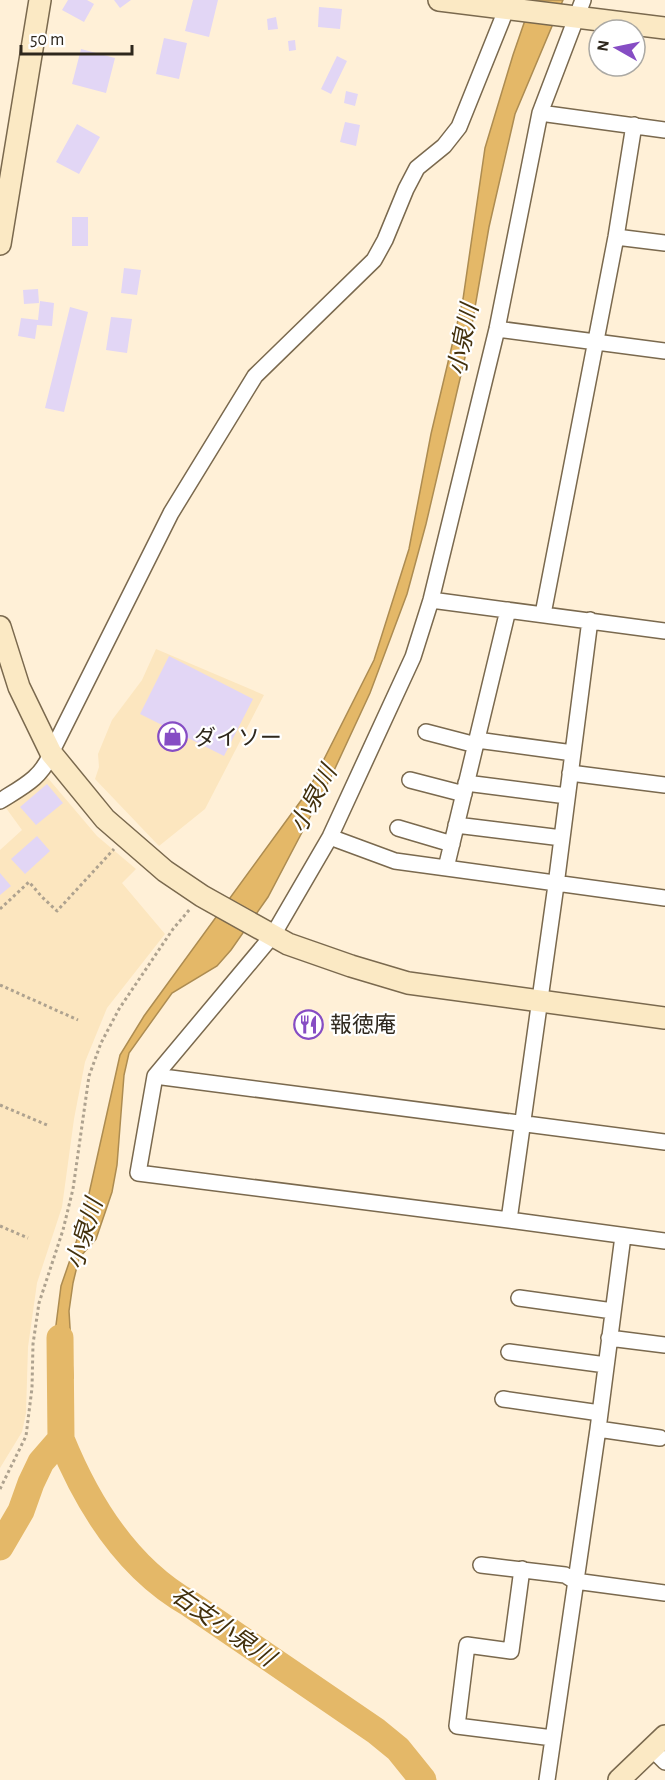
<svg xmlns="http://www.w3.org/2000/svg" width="665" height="1780" font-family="'Alegreya Sans','Noto Sans JP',sans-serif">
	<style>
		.built { fill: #fce6bf }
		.water { fill: #e4b868; stroke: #ad8c51; stroke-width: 1.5 }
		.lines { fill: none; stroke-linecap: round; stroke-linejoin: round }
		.river { stroke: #e4b868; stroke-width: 27 }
		.building { fill: #e2d6f5 }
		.street-casing { stroke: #7a694e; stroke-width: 18 }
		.secondary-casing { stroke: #7a694e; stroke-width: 24 }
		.path { stroke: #aea28f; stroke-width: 3; stroke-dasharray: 3 3; stroke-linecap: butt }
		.street { stroke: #fff; stroke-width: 15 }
		.secondary { stroke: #fbe9c4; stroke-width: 21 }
		.labels { text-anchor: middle; stroke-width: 4.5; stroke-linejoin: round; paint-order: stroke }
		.poi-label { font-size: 22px; fill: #2e271c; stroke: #fff; text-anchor: start }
		.water-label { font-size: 24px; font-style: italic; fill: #42300c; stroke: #fff }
	</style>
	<rect width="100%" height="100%" fill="#fff0d7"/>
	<path class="built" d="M156 649 264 695 205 809 159 846 95 779 99 767 98 754 112 720 142 680Z
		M47 777 97 836 136 869 122 883 165 934 107 1008 85 1062 74 1119 62 1207 37 1283 28 1347 26 1413 22 1432 0 1468V850L22 830 6 808Z"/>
	<path class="water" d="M532 0H563L515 114 489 227 470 336 426 524 407 594 370 693 331 777 268 897 231 950 217 966 172 993 129 1053 124 1075 117 1165 112 1192 96 1239 79 1258 73 1283 69 1311 73 1378 50 1372 61 1286 82 1225 120 1055 144 1016 308 791 374 660 409 549 431 434 463 299 485 148 513 55Z"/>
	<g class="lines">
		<path class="river" d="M61 1439C87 1503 128 1569 190 1604L376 1731 398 1749 423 1780
			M0 1547 21 1511 31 1483 41 1462 61 1439 60 1338"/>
	</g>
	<path class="building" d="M68 0H87L94 4 84 22 62 10Z
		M114 0H131L120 8Z
		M193 0H218L209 37 185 31Z
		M319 7 342 9 340 29 318 27Z
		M276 17 278 29 268 30 267 19Z
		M164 38 187 43 179 79 156 74Z
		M295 40 296 50 289 51 288 41Z
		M81 49 115 58 106 93 72 84Z
		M337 56 347 61 331 94 321 89Z
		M346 91 358 94 355 106 344 103Z
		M345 122 360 125 356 146 340 142Z
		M77 124 100 137 79 174 56 162Z
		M72 217H88V246H72Z
		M124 268 141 270 137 295 121 293Z
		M38 289 39 303 24 304 23 290Z
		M40 301 54 303 52 326 37 325 35 339 18 336 21 318 38 320Z
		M70 307 88 312 64 412 45 408Z
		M111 317 132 319 127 353 106 350Z
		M169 656 253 699 224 756 140 714Z
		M47 784 63 803 36 825 20 807Z
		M37 836 50 851 25 874 11 859Z
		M0 873 11 886 0 895Z"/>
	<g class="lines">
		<defs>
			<path id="street" d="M540 113 665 130
				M616 237 665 243
				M497 329 665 351
				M431 600 665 631
				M543 614 616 237 634 125
				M590 620 556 885 509 1220 665 1241
				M426 732 476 745
				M477 740 573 753
				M570 773 665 785
				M410 780 464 794
				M466 783 567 796
				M0 801C22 787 42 778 51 753L171 513 255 376 374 260 385 240 406 189 417 168 444 146 459 127 510 0
				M456 825 562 838
				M398 828 452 844
				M330 837 395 861 665 898
				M446 868 508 610
				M155 1076 665 1142
				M509 1220 138 1173 155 1076 273 935 330 837 413 657 431 600 497 329 540 113 583 0
				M519 1298 613 1311
				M609 1338 665 1345
				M509 1352 606 1365
				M503 1399 600 1413
				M598 1429 660 1438
				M481 1565 565 1575 575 1581 665 1593
				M522 1569 511 1651 467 1645 457 1726 553 1738
				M652 1749 665 1762
				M547 1780 598 1429 623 1236"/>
			<path id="secondary" d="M439 0 665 28
				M0 244 40 0
				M0 627 19 687 51 753 105 819 165 871 202 896 288 944 351 966 408 983 665 1018
				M619 1780 665 1736"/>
		</defs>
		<use href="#street" class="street-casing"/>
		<use href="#secondary" class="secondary-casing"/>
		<path class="path" d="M0 909 29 882 42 897 57 911 114 849
			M0 985 78 1020
			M0 1105 47 1125
			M0 1226 28 1238
			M0 1489 26 1436 32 1388 33 1344 39 1303 63 1230 73 1189 89 1076 101 1043 119 1009 173 929 190 909"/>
		<use href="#street" class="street"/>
		<use href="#secondary" class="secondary"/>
	</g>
	<defs>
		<symbol id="shop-ring" viewBox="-11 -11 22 22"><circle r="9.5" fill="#fff" stroke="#864dc4" stroke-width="1.5"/><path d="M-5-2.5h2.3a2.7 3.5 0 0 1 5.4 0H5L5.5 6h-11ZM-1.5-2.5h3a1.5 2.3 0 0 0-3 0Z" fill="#864dc4"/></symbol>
		<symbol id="restaurant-ring" viewBox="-11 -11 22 22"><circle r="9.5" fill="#fff" stroke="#864dc4" stroke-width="1.5"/><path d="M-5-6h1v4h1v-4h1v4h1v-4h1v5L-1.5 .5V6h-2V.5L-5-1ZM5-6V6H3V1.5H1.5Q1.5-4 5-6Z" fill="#864dc4"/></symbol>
	</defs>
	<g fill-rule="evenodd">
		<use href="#shop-ring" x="156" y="720" width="33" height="33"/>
		<use href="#restaurant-ring" x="292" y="1008" width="33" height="33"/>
	</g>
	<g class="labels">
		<g class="poi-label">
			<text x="194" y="745">ダイソー</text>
			<text x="330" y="1032">報徳庵</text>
		</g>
		<g class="water-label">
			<text transform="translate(463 340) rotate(-79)" y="8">小泉川</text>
			<text transform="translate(313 799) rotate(-62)" y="8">小泉川</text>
			<text transform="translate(84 1234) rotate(-73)" y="8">小泉川</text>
			<text transform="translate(223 1626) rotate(35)" y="8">右支小泉川</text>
		</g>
	</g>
	<g transform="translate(617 48) rotate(279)"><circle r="28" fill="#ffffff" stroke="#aba9a4" stroke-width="1.5"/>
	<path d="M0-4.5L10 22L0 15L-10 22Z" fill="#864dc4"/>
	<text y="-9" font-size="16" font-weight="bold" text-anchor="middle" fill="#2e271c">N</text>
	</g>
	<path d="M21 45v9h111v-9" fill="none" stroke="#2e271c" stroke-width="3"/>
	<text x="30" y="45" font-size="18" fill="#2e271c" stroke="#ffffff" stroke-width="4.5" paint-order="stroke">50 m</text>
</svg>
